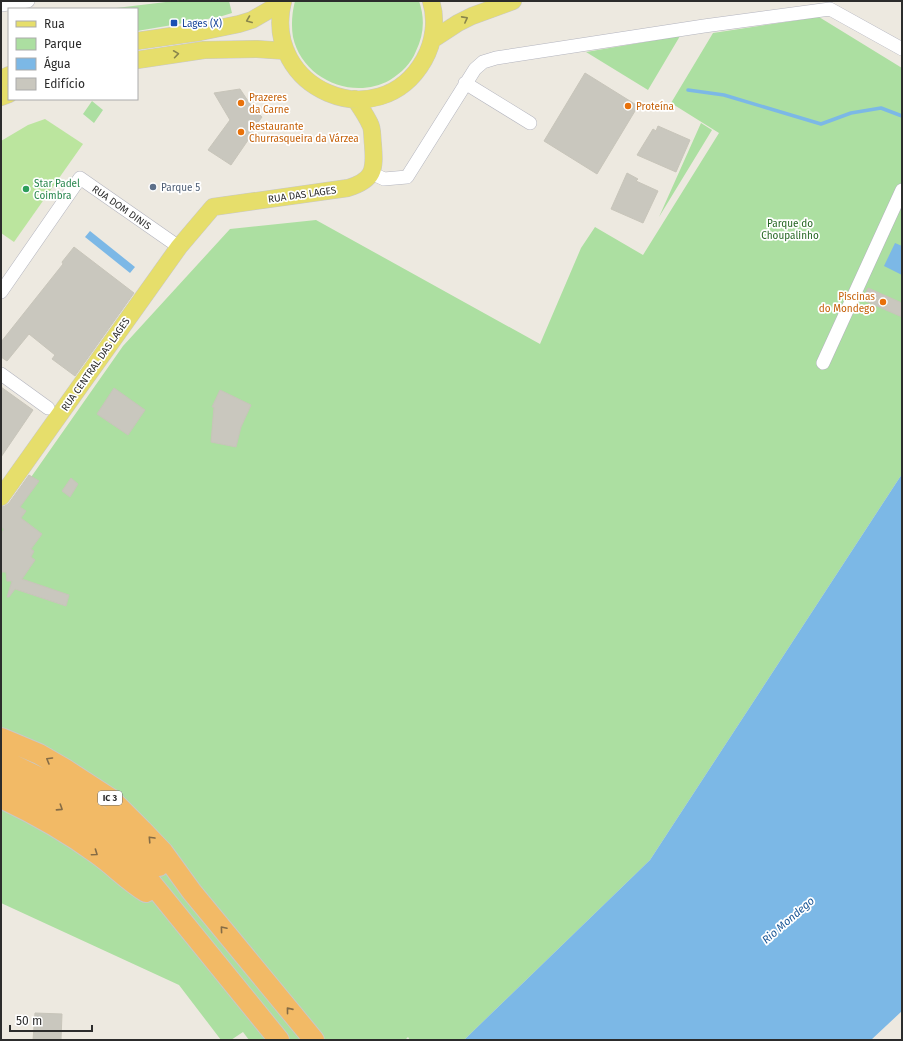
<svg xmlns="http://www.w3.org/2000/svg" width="903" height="1041" font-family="'Fira Sans',sans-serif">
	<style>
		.green { fill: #acdfa1 }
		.pitch { fill: #bbe59e }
		.water { fill: #7cb8e6 }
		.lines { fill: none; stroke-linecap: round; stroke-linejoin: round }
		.stream { stroke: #7cb8e6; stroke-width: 3.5 }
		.building { fill: #c9c7be; stroke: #c8c5ba }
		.minor-casing { stroke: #b3b4be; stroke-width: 14 }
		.major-casing { stroke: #c8c8c8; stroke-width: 18 }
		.highway-casing { stroke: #c8c8c8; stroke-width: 22 }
		.minor { stroke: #fff; stroke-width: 13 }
		.major { stroke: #e6de6b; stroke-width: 17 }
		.highway { stroke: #f2ba66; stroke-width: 20 }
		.oneway { stroke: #89854c }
		.oneway2 { stroke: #856c46 }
		.transit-dot { fill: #1a4fb4; stroke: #fff; stroke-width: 1.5 }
		.food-dot { fill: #e8710a; stroke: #fff; stroke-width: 1.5 }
		.service-dot { fill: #5c6f8a; stroke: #fff; stroke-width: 1.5 }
		.leisure-dot { fill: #2e9e5b; stroke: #fff; stroke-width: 1.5 }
		.labels { text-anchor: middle; stroke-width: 3.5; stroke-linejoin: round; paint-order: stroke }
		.shield { fill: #fff; stroke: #6b6b6b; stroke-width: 1 }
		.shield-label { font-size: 9px; font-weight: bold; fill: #2c2c2c }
		.transit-label { font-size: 10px; fill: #164399; stroke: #fff; text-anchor: start }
		.food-label { font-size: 10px; fill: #c56008; stroke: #fff; text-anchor: start }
		.leisure-label { font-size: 10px; fill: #27864d; stroke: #fff; text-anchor: start }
		.service-label { font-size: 10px; fill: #4e5e75; stroke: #fff; text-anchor: start }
		.street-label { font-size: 10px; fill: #2c2c2c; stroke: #fff }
		.park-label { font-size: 10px; fill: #246521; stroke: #fff }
		.water-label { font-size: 11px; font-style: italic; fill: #185595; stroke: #fff }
	</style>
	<rect width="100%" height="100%" fill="#ede9e0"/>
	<path class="green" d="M174 1H229L232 13 219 17 137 31V9H108Z
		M295 1H419C425 18 424 35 416 51 411 64 401 73 390 80 353 101 302 79 293 37 291 25 292 13 295 1Z
		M819 17 902 68V474L650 860 464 1040H410L408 1037 405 1040H249L243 1032 231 1040H221L179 985 1 903V520L123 346 230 229 316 220 540 344 581 248 595 227 643 255 719 133 671 103 713 33Z
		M680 36 648 90 586 52Z
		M92 101 103 110 94 123 83 114Z
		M701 123 712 130 659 217Z"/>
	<path class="pitch" d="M45 119 83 144 14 242 1 233V141L28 125Z"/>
	<path class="water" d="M90 231 135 267 130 273 85 237Z
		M895 243 902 246V275L884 266Z
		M902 474V1011L871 1040H464L650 860Z"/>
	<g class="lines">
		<path class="stream" d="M688 90 724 95 821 124 851 113 881 108 902 116"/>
	</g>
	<path class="building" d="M585 73 638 106 597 174 544 141Z
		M240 89 250 104 262 117 256 125 257 127 231 165 208 150 230 120 214 93Z
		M658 126 690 140 676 172 637 155 653 129 656 131Z
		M627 173 638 179 636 181 658 191 643 223 611 209Z
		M74 247 134 293 75 376 52 359 55 355 29 334 7 361 1 357V342L63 264 62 262Z
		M868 288 902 303V317L863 300Z
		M1 387 33 410 1 457Z
		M114 388 145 410 128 435 97 414Z
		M220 390 251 405 241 427 236 447 211 442 214 407H212Z
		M29 475 39 481 20 507 26 511 21 518 42 534 31 549 34 551 31 557 35 560 22 579 69 595 66 606 15 589 9 597H7L12 581H7L6 572H1V534L4 529 1 527V507L5 506 9 503Z
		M71 478 78 484 70 497 62 491Z
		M35 1013 62 1014 61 1040H33Z"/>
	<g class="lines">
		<defs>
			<path id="minor" d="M1 5 28 1
				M465 83 530 123
				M371 173 384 179 407 177 475 69 483 62 496 58 704 26 830 9 902 49
				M1 292 80 178 179 247
				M823 363 902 190
				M1 374 48 408"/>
			<path id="major" d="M283 1C261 89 379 139 424 60 434 42 437 20 431 1
				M432 40 458 23 472 16 513 1
				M137 41 200 32 239 24 252 20 283 2
				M137 60 204 50 257 49 286 51
				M1 79 9 75
				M1 97 9 94
				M1 497 179 247 213 207 348 188C374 180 375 170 373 145 372 138 373 129 370 124 366 115 360 107 355 99"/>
			<path id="highway" d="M1 738 39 754 65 769 111 799 142 830 163 852 192 892 314 1040
				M1 759 51 783 81 802 132 841 159 866
				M1 777C16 784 31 790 45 798 84 821 118 848 149 880L279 1040
				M1 798C35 814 67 832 97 854 114 866 128 881 146 892"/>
		</defs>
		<use href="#minor" class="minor-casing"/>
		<use href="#major" class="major-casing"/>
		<use href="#highway" class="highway-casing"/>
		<use href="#minor" class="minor"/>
		<use href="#major" class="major"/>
		<use href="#highway" class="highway"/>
	</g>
	<defs><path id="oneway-chevron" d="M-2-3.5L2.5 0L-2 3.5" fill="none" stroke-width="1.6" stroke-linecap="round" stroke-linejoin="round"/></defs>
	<g class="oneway">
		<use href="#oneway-chevron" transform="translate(465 19) rotate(-28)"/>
		<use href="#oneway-chevron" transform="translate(249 20) rotate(158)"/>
		<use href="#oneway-chevron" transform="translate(176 54) rotate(-8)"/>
	</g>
	<g class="oneway2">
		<use href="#oneway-chevron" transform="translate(49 760) rotate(-150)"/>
		<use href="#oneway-chevron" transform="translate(60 808) rotate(33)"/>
		<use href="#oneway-chevron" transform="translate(151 839) rotate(-133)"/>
		<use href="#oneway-chevron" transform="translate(95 853) rotate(35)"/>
		<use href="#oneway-chevron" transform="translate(223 929) rotate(-130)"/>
		<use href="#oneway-chevron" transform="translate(289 1010) rotate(-129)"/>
	</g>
	<rect class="transit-dot" x="170" y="19" width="8" height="8" rx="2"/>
	<g class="food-dot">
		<circle cx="241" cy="103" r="4"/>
		<circle cx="628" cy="106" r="4"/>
		<circle cx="241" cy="132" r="4"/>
		<circle cx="883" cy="302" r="4"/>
	</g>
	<circle class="service-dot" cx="153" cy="187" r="4"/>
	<circle class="leisure-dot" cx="26" cy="189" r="4"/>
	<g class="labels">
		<rect class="shield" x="98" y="791" width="24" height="14" rx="3"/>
		<g class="shield-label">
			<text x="110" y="801">IC 3</text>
		</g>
		<g class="transit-label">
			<text x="182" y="27">Lages (X)</text>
		</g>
		<g class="food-label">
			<text x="249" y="101">Prazeres<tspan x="249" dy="12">da Carne</tspan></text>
			<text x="636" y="110">Proteína</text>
			<text x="249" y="130">Restaurante<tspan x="249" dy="12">Churrasqueira da Várzea</tspan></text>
			<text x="875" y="300" text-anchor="end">Piscinas<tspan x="875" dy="12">do Mondego</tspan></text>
		</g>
		<g class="leisure-label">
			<text x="34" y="187">Star Padel<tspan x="34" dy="12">Coimbra</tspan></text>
		</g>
		<g class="service-label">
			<text x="161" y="191">Parque 5</text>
		</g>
		<g class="street-label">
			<text transform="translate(302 194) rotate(-8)" y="4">RUA DAS LAGES</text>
			<text transform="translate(122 207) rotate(35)" y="4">RUA DOM DINIS</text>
			<text transform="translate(95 364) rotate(-55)" y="4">RUA CENTRAL DAS LAGES</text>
		</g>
		<g class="park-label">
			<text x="790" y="227">Parque do<tspan x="790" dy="12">Choupalinho</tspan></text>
		</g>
		<g class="water-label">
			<text transform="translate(788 920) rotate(-41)" y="4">Rio Mondego</text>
		</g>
	</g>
	<rect width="903" height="1041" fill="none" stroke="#2c2c2c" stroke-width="4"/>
	<rect x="8" y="8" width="130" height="92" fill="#ffffff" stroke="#ababab"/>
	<rect x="16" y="21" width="20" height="6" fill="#e6de6b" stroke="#ababab"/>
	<text x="44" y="28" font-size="12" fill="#2c2c2c">Rua</text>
	<rect x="16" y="38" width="20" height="12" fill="#acdfa1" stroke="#ababab"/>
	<text x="44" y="48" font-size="12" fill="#2c2c2c">Parque</text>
	<rect x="16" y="58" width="20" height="12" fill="#7cb8e6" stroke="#ababab"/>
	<text x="44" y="68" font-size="12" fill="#2c2c2c">Água</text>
	<rect x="16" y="78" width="20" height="12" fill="#c9c7be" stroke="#ababab"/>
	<text x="44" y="88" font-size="12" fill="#2c2c2c">Edifício</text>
	<path d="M10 1025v6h82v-6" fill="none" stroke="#2c2c2c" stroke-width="2"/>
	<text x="16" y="1025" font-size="12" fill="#2c2c2c" stroke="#ffffff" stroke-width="3" paint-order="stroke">50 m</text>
</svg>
